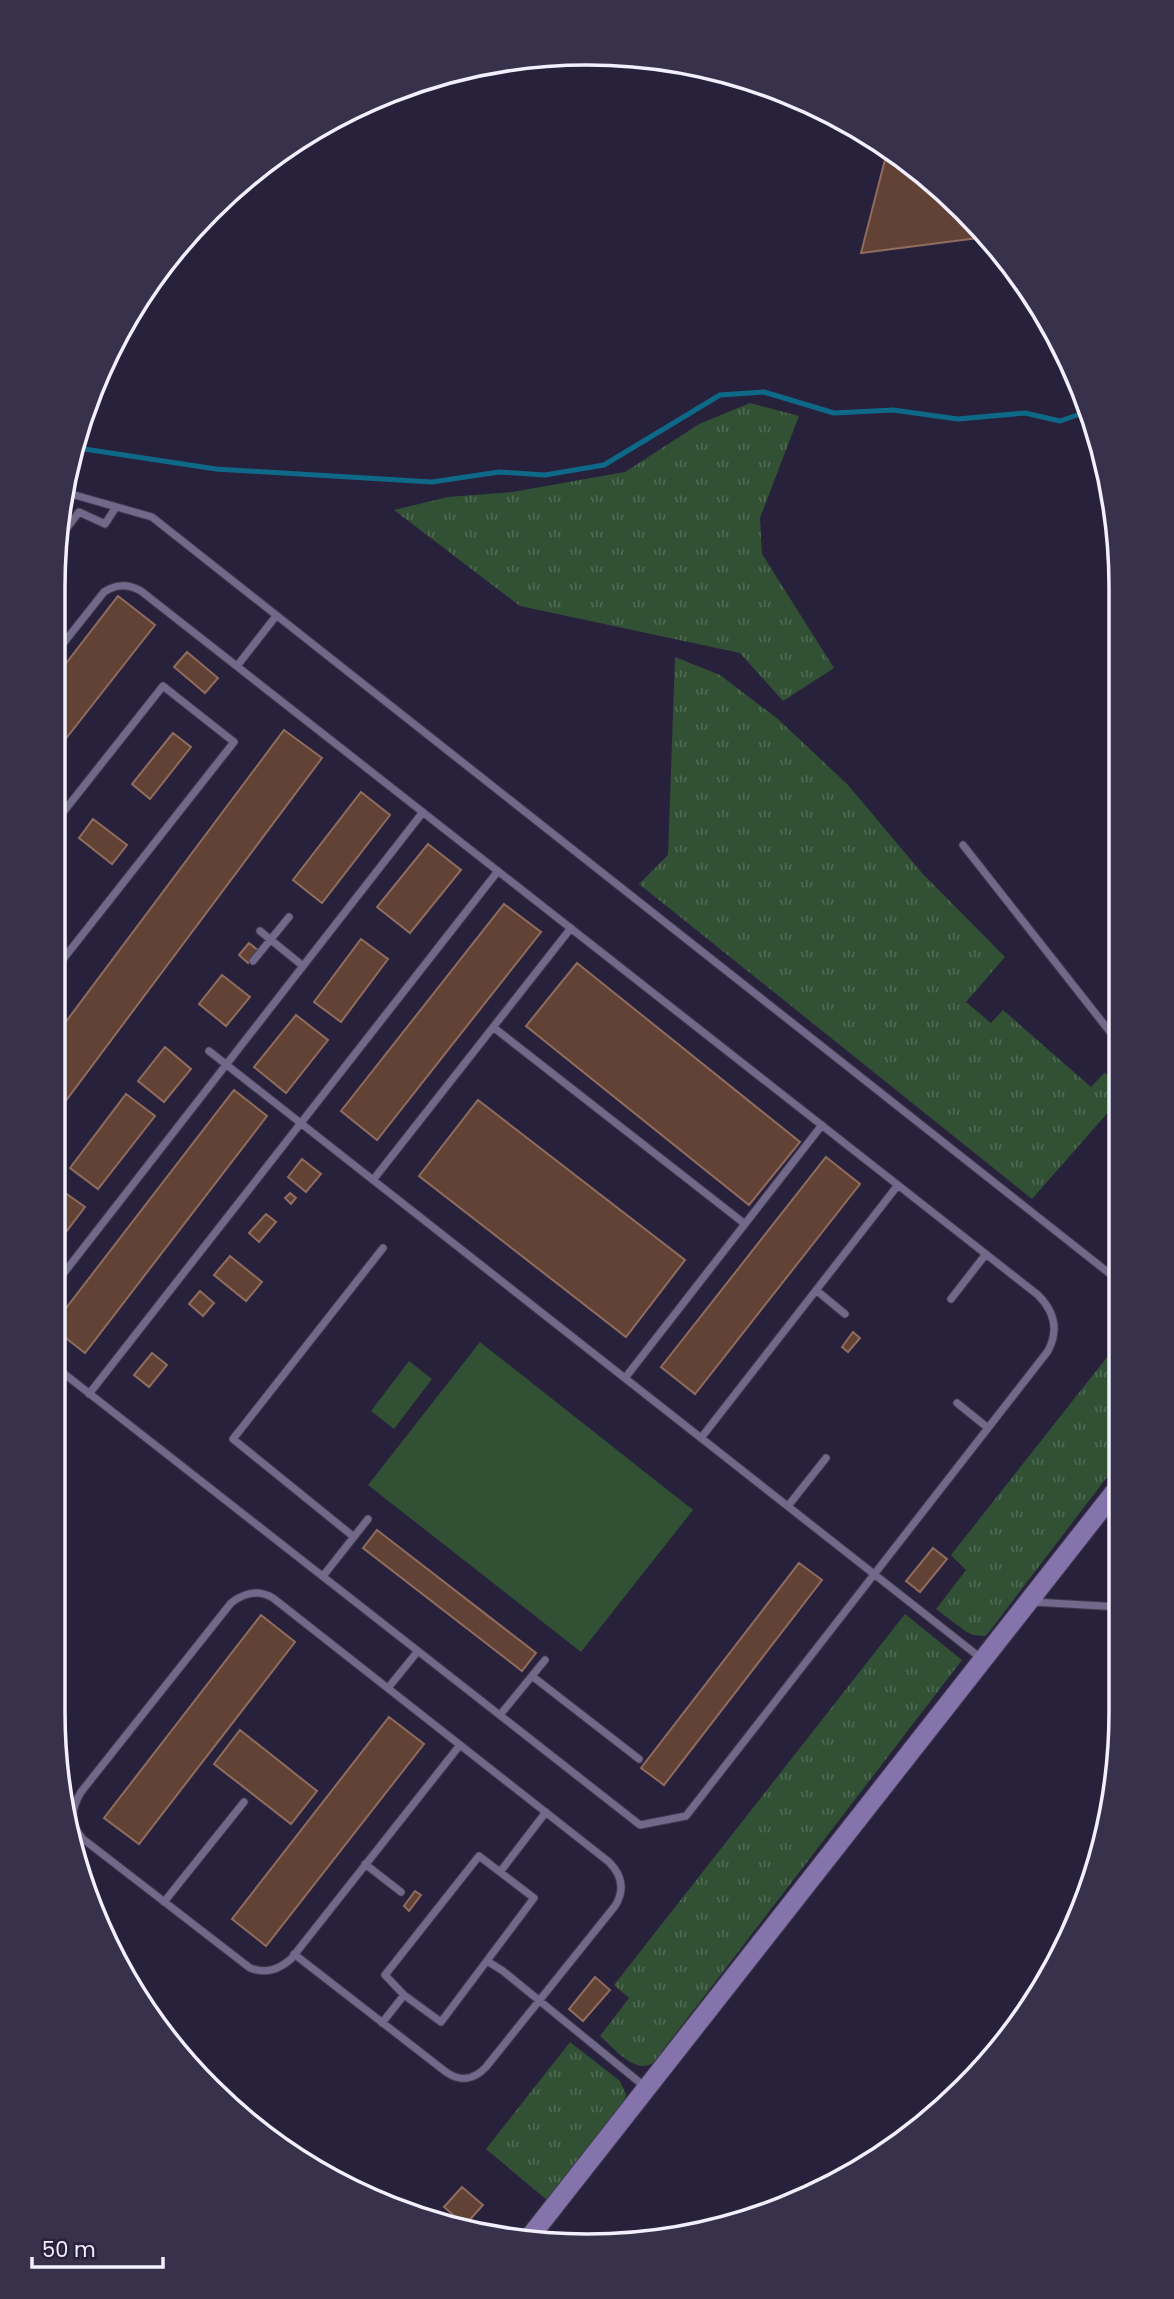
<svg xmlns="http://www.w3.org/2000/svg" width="1174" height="2299" font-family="Poppins,sans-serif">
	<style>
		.grass { fill: url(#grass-tufts) }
		.pitch { fill: #315034 }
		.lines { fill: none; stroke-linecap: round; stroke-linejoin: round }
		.stream { stroke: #0d6987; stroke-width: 5 }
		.building { fill: #624234; stroke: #8f6c5e; stroke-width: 2 }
		.service-casing { stroke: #423c52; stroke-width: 9 }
		.secondary-casing { stroke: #423c52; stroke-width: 21 }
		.service { stroke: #716989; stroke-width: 7 }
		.secondary { stroke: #8574ab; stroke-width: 19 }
		.rim { fill: none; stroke: #f2effe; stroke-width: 3.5 }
	</style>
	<defs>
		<pattern id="grass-tufts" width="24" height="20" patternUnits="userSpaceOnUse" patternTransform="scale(1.75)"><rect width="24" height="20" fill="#315034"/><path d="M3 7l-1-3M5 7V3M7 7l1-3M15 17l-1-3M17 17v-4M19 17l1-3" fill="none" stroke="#4f6a52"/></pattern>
	</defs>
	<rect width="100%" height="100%" fill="#28213c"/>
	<path class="grass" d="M750 403 799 416 760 518 762 554 834 668 783 701 740 653 520 606 394 510 448 497 512 492 625 472 699 424Z
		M675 657 720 675 778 719 848 785 922 873 1005 957 966 1002 991 1023 1003 1010 1091 1087 1104 1073 1118 1078 1119 1100 1032 1199 639 884 668 855Z
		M1119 1342 1120 1460 989 1632 985 1636 973 1635 965 1631 936 1609 966 1570 951 1555Z
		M905 1614 962 1660 653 2063C635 2075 613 2047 600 2036L629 1998 614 1985Z
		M570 2042 620 2081 626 2094 625 2100 547 2200 486 2149Z"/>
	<path class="pitch" d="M480 1342 693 1510 581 1652 368 1485Z
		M409 1361 432 1379 394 1429 371 1411Z"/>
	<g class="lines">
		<path class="stream" d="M71 447 216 469 432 482 499 472 545 475 604 465 720 395 764 392 834 413 893 410 958 419 1025 413 1060 421 1089 411"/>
	</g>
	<path class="building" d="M888 148 913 163 986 237 861 253Z
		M118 596 155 625 53 755 54 679Z
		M187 652 218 678 205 693 174 667Z
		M284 730 322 758 53 1118V1039Z
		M173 733 191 747 150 799 132 784Z
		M361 792 390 815 322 903 293 880Z
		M93 819 127 845 112 864 79 838Z
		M428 844 461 870 410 933 377 907Z
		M504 904 541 932 377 1140 341 1111Z
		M361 939 388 959 341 1022 314 1002Z
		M249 943 259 951 248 963 239 955Z
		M577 963 800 1142 749 1205 526 1026Z
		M222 975 250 997 226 1026 199 1004Z
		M296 1015 328 1040 286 1093 254 1067Z
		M165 1047 191 1069 164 1102 138 1081Z
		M234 1090 267 1116 85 1353 53 1328V1325Z
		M126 1094 155 1116 98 1189 70 1168Z
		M478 1100 685 1260 626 1337 419 1176Z
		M826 1157 860 1184 695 1394 661 1367Z
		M302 1159 321 1174 306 1192 288 1177Z
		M54 1185 85 1207 53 1249V1187Z
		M290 1193 296 1198 291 1204 285 1198Z
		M266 1214 276 1222 259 1242 249 1233Z
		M230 1256 262 1282 246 1301 214 1275Z
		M200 1291 214 1303 203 1316 189 1304Z
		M853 1332 860 1338 848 1352 842 1347Z
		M152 1353 167 1365 149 1387 134 1375Z
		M377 1530 536 1653 522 1671 363 1548Z
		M933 1548 947 1559 920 1592 906 1581Z
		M799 1563 822 1580 664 1785 641 1768Z
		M261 1615 295 1642 139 1844 104 1818Z
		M389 1717 424 1744 266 1946 232 1919Z
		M240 1730 317 1791 291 1824 214 1764Z
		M415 1891 421 1895 409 1911 404 1906Z
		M595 1977 610 1990 583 2021 569 2009Z
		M462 2187 483 2205 465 2225 444 2207Z
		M428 2209 441 2221 424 2214Z"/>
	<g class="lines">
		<defs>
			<path id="service" d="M64 492 152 517 1119 1281
				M55 544 79 512 105 524 116 507
				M237 666 276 616
				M963 845 1118 1042
				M260 931 303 966
				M253 961 289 917
				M53 972 234 742 163 686 53 825
				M493 1027 745 1224
				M209 1051 982 1659
				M373 1180 571 928
				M53 1287 423 812
				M816 1290 845 1314
				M951 1299 986 1254
				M53 1365 640 1825 686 1816 1048 1351C1059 1330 1055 1312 1038 1295L141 591C129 584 116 584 104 592L54 655
				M625 1378 822 1125
				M89 1394 498 871
				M957 1403 988 1428
				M701 1438 898 1185
				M788 1506 826 1458
				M354 1537 233 1439 383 1248
				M323 1576 368 1519
				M1033 1602 1120 1607
				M532 1676 639 1759
				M388 1688 418 1651
				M500 1715 545 1660
				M365 1864 401 1892
				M500 1872 546 1812
				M164 1902 244 1802
				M294 1954 446 2072C460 2082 474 2080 486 2067L615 1906C625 1890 622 1875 609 1862 497 1774 385 1686 273 1598 258 1589 244 1593 231 1603L81 1792C71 1809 69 1823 83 1839L250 1968C266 1974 278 1970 291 1959L460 1745
				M487 1961 503 1971 644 2086
				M382 2023 404 1995 441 2022 534 1898 479 1856 385 1975 404 1995"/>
			<path id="secondary" d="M529 2238 1120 1485"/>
		</defs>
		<use href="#service" class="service-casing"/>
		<use href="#secondary" class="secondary-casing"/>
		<use href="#service" class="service"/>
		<use href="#secondary" class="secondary"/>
	</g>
	<path d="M0 0H1174V2299H0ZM587 65H587A522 522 0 0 1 1109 587V1712A522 522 0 0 1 587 2234H587A522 522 0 0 1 65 1712V587A522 522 0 0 1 587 65Z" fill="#38314c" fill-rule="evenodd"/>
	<path class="rim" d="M587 65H587A522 522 0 0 1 1109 587V1712A522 522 0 0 1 587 2234H587A522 522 0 0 1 65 1712V587A522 522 0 0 1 587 65Z"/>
	<path d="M32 2257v10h131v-10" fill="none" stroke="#f2effe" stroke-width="3.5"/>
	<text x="42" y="2257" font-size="21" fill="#f2effe" stroke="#28213c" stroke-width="5" paint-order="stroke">50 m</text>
</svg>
